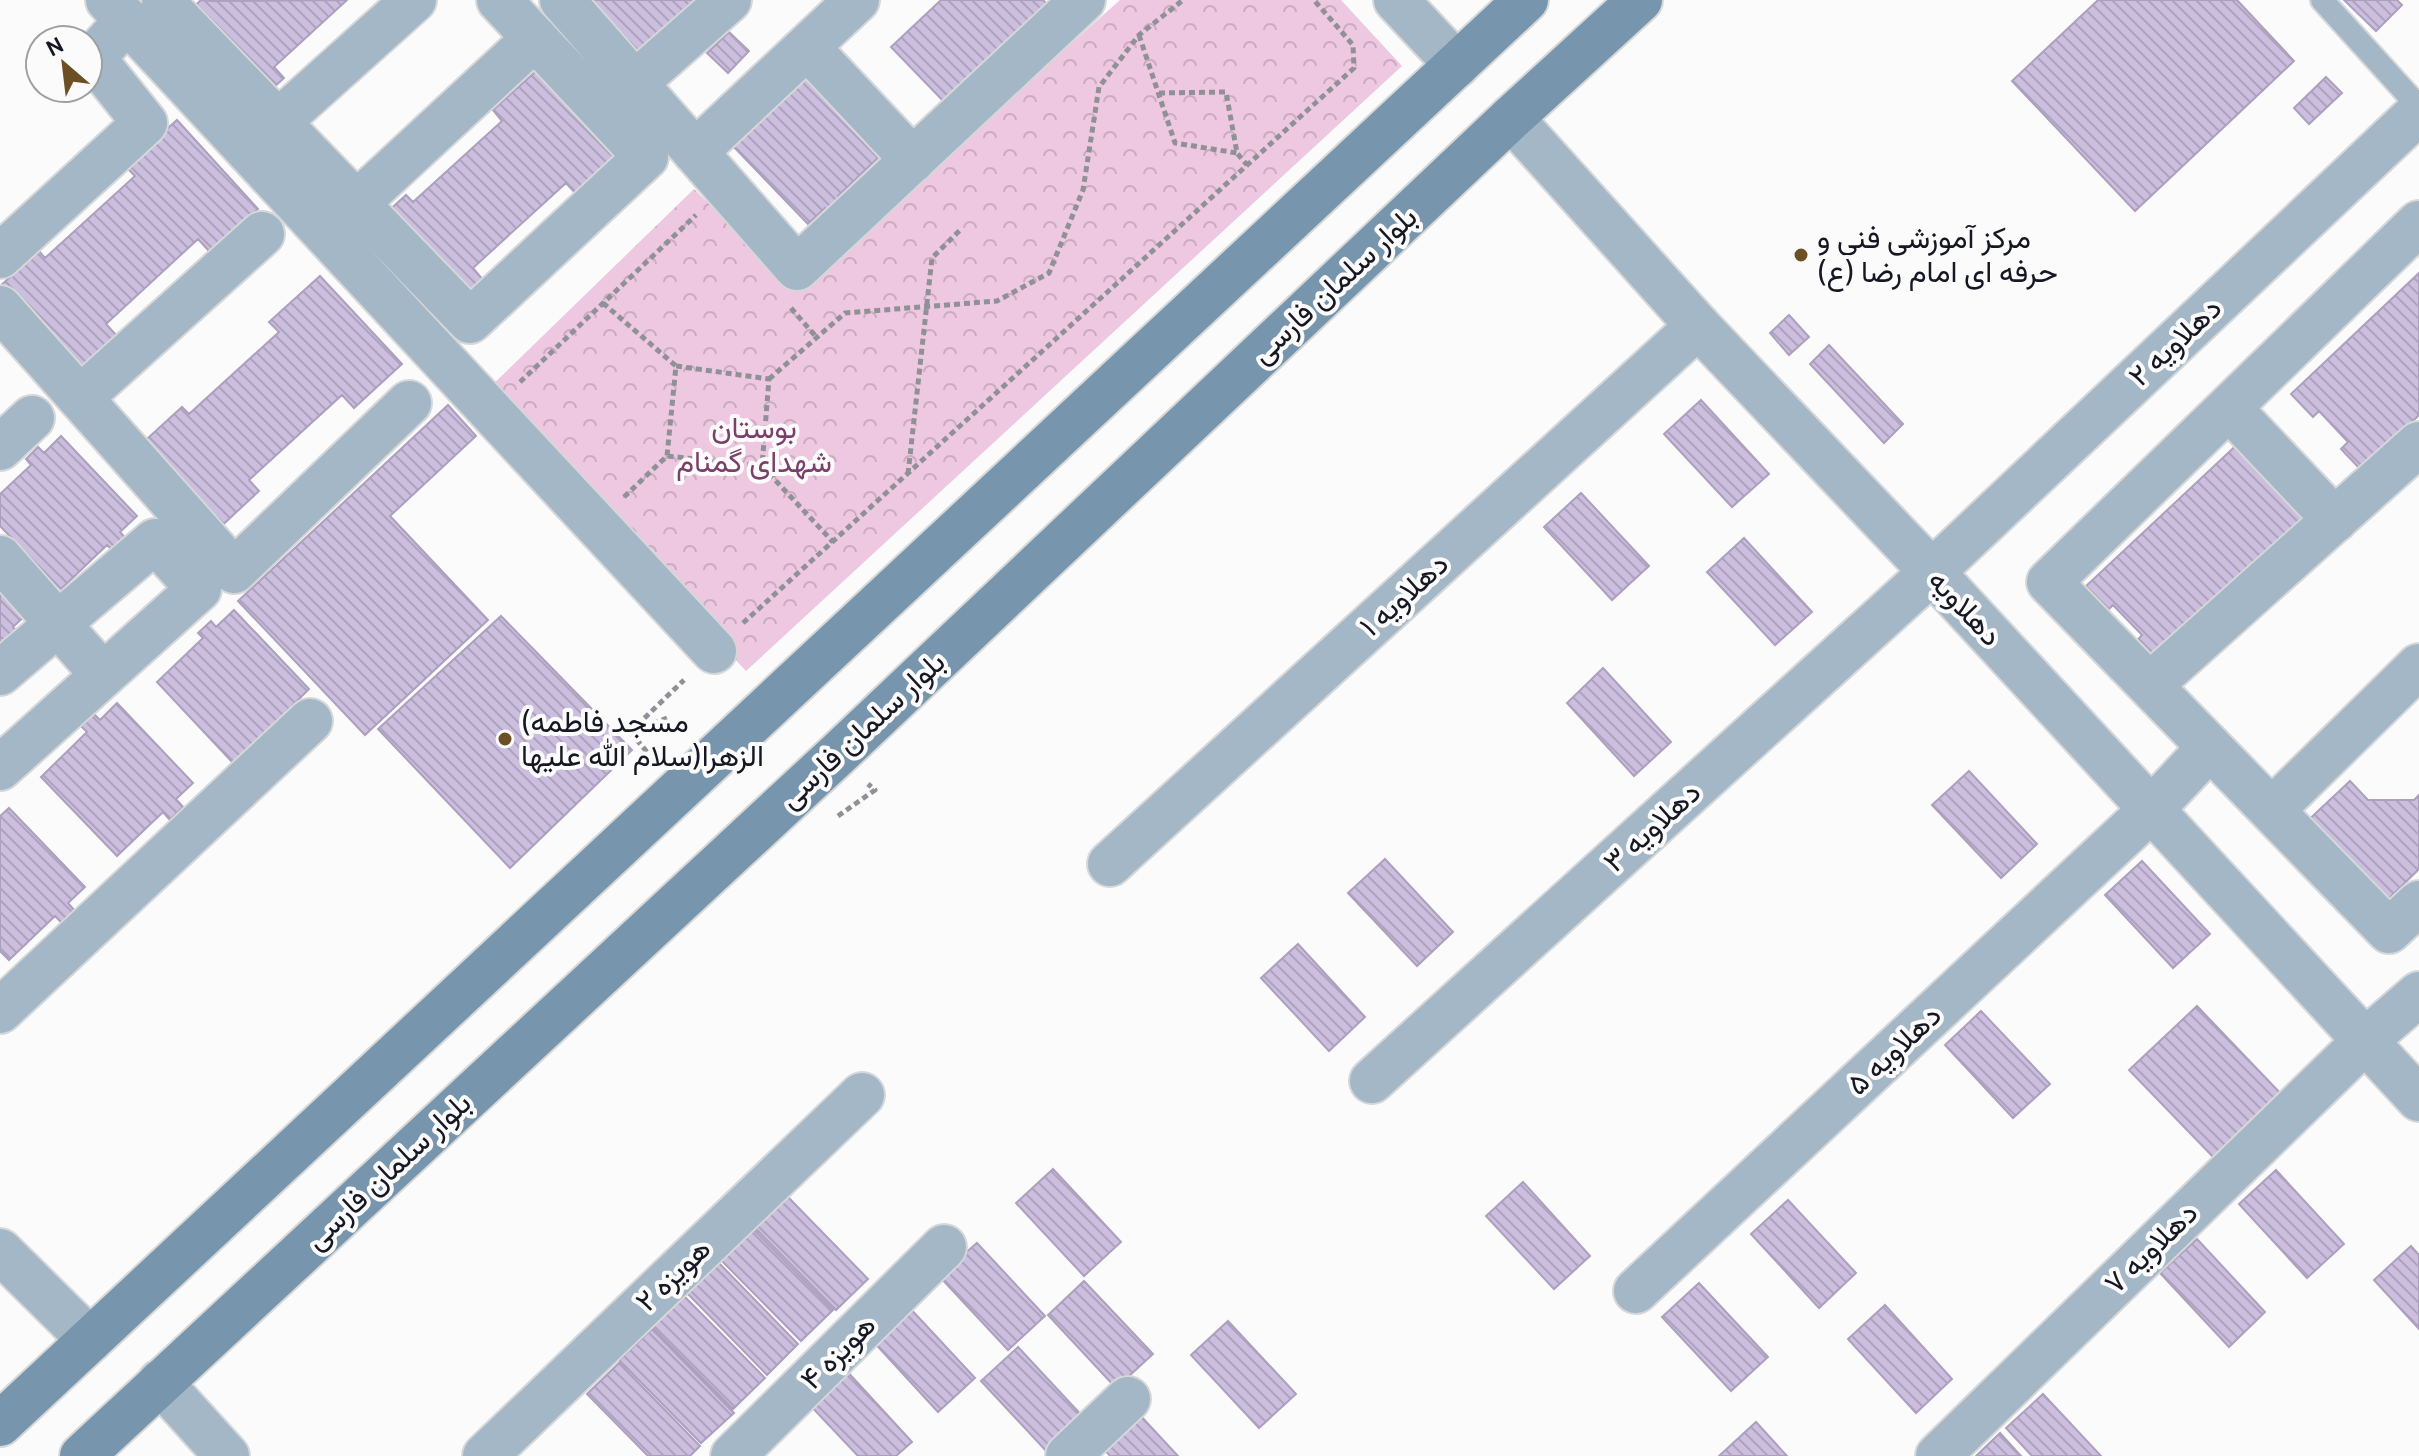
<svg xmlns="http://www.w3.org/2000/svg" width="2419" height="1456" font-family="Cabin,Vazirmatn,sans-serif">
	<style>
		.forest { fill: url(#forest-crowns) }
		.building { fill: url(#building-back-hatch); stroke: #ad9fbe; stroke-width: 2 }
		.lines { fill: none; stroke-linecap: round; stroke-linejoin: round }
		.service-casing { stroke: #d6d7d8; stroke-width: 26 }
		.minor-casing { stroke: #d6d7d8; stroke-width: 48 }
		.tertiary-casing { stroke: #d6d7d8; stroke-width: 48 }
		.secondary-casing { stroke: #d6d7d8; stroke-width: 48 }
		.path { stroke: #909197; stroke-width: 5; stroke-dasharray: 6 4; stroke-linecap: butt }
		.service { stroke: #a3b7c7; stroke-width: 22 }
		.minor { stroke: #a3b7c7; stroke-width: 44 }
		.tertiary { stroke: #a3b7c7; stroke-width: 44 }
		.secondary { stroke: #7796ad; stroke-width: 44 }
		.poi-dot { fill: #6c5023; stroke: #fbfbfb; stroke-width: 3 }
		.labels { text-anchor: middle; stroke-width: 8; stroke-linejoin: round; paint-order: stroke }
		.poi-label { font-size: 30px; fill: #151723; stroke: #fbfbfb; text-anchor: start }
		.street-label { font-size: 30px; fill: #151723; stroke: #fbfbfb }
		.park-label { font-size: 30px; fill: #7b3f6b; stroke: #fbfbfb }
	</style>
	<defs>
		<pattern id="forest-crowns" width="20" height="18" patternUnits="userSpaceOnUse" patternTransform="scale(2)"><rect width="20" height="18" fill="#edc8e0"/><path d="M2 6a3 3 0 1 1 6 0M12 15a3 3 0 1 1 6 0" fill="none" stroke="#caabc0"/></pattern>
		<pattern id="building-back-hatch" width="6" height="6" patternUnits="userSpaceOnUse" patternTransform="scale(2)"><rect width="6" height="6" fill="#ccbede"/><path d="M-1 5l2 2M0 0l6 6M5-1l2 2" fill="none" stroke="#aea3be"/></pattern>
	</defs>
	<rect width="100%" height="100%" fill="#fbfbfb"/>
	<path class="forest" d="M1120 0H1341L1402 66 746 671 484 393 694 189 796 290Z"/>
	<path class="building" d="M201 0 213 1 347 0 274 67 284 78 239 119 163 35Z
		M583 0H694L633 55Z
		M941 0H1043L1054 11 951 109 891 47Z
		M2098 0H2237L2294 61 2135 211 2012 81Z
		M2344 0H2397L2402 5 2376 31Z
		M729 32 749 51 728 73 707 53Z
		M544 64 625 153 578 196 566 183 473 268 483 280 439 320 361 236 406 195 413 202 502 121 493 110Z
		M808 72 884 152 838 196 845 203 832 216 825 208 808 224 732 145Z
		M2326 77 2342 93 2309 124 2294 108Z
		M177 120 258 209 210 252 198 239 106 324 116 335 71 376 0 298V286L39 251 45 258 135 176 125 166Z
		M2419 273V415L2361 470 2341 449 2348 442 2319 411 2313 417 2291 394Z
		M320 276 402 364 354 408 342 395 249 480 259 491 215 532 137 448 182 407 189 414 279 332 269 322Z
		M1789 315 1809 337 1789 355 1770 333Z
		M1829 345 1903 424 1884 443 1810 364Z
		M1701 400 1769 474 1732 507 1664 434Z
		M448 405 476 436 390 516 488 620 365 735 238 601Z
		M61 436 137 516 120 532 127 540 114 552 107 545 61 589 0 526V494L31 465 26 459 38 447 44 453Z
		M2243 439 2312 516 2155 664 2135 643 2142 635 2113 605 2107 611 2085 587Z
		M1581 493 1649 566 1612 600 1544 527Z
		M1744 538 1812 612 1775 645 1707 572Z
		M0 579 30 611 13 627 20 635 7 648 0 640Z
		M234 610 309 689 292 706 300 713 287 726 280 718 233 763 157 682 203 638 198 633 211 621 216 627Z
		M501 616 632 750 510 868 378 729Z
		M1603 668 1671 742 1634 776 1567 703Z
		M117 703 193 783 176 799 183 807 170 820 163 812 117 856 41 777 87 732 81 726 94 714 100 720Z
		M1969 771 2037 844 2001 878 1932 805Z
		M2350 781 2368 800H2414L2419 795V869L2379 908 2301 827Z
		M9 808 85 887 68 903 75 911 62 923 55 916 9 960 0 951V816Z
		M1385 859 1453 932 1417 966 1348 893Z
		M2142 861 2210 934 2173 968 2105 895Z
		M1298 944 1365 1017 1329 1051 1261 978Z
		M2197 1006 2284 1097 2217 1161 2129 1070Z
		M1981 1011 2050 1084 2013 1118 1945 1045Z
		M1053 1169 1121 1242 1084 1276 1016 1203Z
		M2276 1170 2344 1244 2307 1278 2239 1204Z
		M1523 1182 1590 1256 1554 1289 1486 1216Z
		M786 1195 868 1279 836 1310 754 1227Z
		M1788 1200 1856 1273 1819 1308 1751 1234Z
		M751 1227 833 1310 801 1341 719 1258Z
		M2197 1239 2265 1312 2229 1347 2160 1273Z
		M977 1243 1045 1316 1008 1350 939 1276Z
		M2411 1246 2419 1255V1329L2374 1280Z
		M716 1260 798 1344 767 1375 685 1291Z
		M1084 1281 1153 1354 1116 1388 1048 1315Z
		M1699 1283 1768 1357 1731 1391 1662 1317Z
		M683 1295 765 1378 733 1409 650 1325Z
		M907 1305 975 1378 938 1412 870 1338Z
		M1885 1305 1952 1379 1916 1413 1848 1339Z
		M1228 1321 1296 1394 1259 1428 1191 1355Z
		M652 1329 734 1413 701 1443 619 1360Z
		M1018 1347 1086 1420 1049 1454 981 1381Z
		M619 1363 700 1446 690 1456H648L587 1394Z
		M844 1368 912 1442 896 1456H858L807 1402Z
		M2043 1394 2101 1456H2032L2006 1428Z
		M1138 1413 1178 1456H1110L1101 1446Z
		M1756 1422 1787 1456H1719Z
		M2000 1433 2021 1456H1976Z"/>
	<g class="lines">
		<defs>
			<path id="service" d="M2322 0 2419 107"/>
			<path id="minor" d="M108 0 714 651
				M167 0 164 4 470 321 646 157 499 0
				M562 0 797 268 1083 0
				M1396 0 1457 65
				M807 47 913 160
				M635 83 729 0
				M278 122 414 0
				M695 152 857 0
				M357 203 535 38
				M2419 223 2049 582 2389 931 2419 903
				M0 256 145 123 93 58 127 20
				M0 308 234 571 409 403
				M80 398 262 234
				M2229 408 2335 520
				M0 448 32 418
				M0 558 103 675
				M0 673 155 541 199 589 0 768
				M2150 685 2419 444
				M2272 810 2419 666
				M1110 864 1698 326
				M0 1011 310 721
				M1372 1081 1932 572 2419 112
				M0 1251 90 1340
				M1636 1291 2151 810 2210 747
				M485 1456 862 1095
				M733 1456 944 1247
				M1068 1456 1128 1399
				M1938 1456 2365 1041 2419 994"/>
			<path id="tertiary" d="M1511 118 1698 326 1932 572 2419 1099
				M160 1382 227 1456"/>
			<path id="secondary" d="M0 1424 1526 0
				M82 1456 837 755 1511 118 1640 0"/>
		</defs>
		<use href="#service" class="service-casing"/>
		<use href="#minor" class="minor-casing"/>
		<use href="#tertiary" class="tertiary-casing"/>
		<use href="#secondary" class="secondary-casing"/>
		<path class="path" d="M1139 35 1175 143 1237 153
			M1159 93 1226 92 1237 153 1247 165
			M603 303 676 366
			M791 308 817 338
			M769 379 845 313 997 301 1049 273 1083 190 1099 87 1139 35 1183 0
			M520 382 696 215
			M762 466 833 542
			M908 474 932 258 961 229
			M624 497 667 456 676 366 769 379 762 466 667 456
			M743 623 1354 68 1353 45 1314 0
			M634 731 667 718
			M630 732 684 680
			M630 732 653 759
			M838 816 875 790 868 784"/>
		<use href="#service" class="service"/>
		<use href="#minor" class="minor"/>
		<use href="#tertiary" class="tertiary"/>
		<use href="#secondary" class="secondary"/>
	</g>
	<g class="poi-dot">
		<circle cx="1801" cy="255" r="8"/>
		<circle cx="505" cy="739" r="8"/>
	</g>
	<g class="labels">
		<g class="poi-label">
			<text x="1817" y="248">مرکز آموزشی فنی و<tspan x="1817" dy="34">حرفه ای امام رضا (ع)</tspan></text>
			<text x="521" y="732">(مسجد فاطمه<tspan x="521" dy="34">الزهرا(سلام الله علیها</tspan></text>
		</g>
		<g class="street-label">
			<text transform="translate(1334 285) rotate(-43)" y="10">بلوار سلمان فارسی</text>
			<text transform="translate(2175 342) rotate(-43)" y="10">دهلاویه ۲</text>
			<text transform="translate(1404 595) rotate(-42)" y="10">دهلاویه ۱</text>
			<text transform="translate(1965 608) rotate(47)" y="10">دهلاویه</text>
			<text transform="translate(862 730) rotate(-43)" y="10">بلوار سلمان فارسی</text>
			<text transform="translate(1652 827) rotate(-42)" y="10">دهلاویه ۳</text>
			<text transform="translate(1894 1050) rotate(-43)" y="10">دهلاویه ۵</text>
			<text transform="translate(388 1171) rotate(-43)" y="10">بلوار سلمان فارسی</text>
			<text transform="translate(2151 1248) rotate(-44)" y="10">دهلاویه ۷</text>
			<text transform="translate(673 1275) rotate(-44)" y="10">هویزه ۲</text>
			<text transform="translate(838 1352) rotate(-45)" y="10">هویزه ۴</text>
		</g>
		<g class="park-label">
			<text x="754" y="438">بوستان<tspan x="754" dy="34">شهدای گمنام</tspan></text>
		</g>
	</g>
	<g transform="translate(64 64) rotate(332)"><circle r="38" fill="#fbfbfb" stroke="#9fa0a5" stroke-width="2"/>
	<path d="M0-6L14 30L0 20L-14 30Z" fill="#6c5023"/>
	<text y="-12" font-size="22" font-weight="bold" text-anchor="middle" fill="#151723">N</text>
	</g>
</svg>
